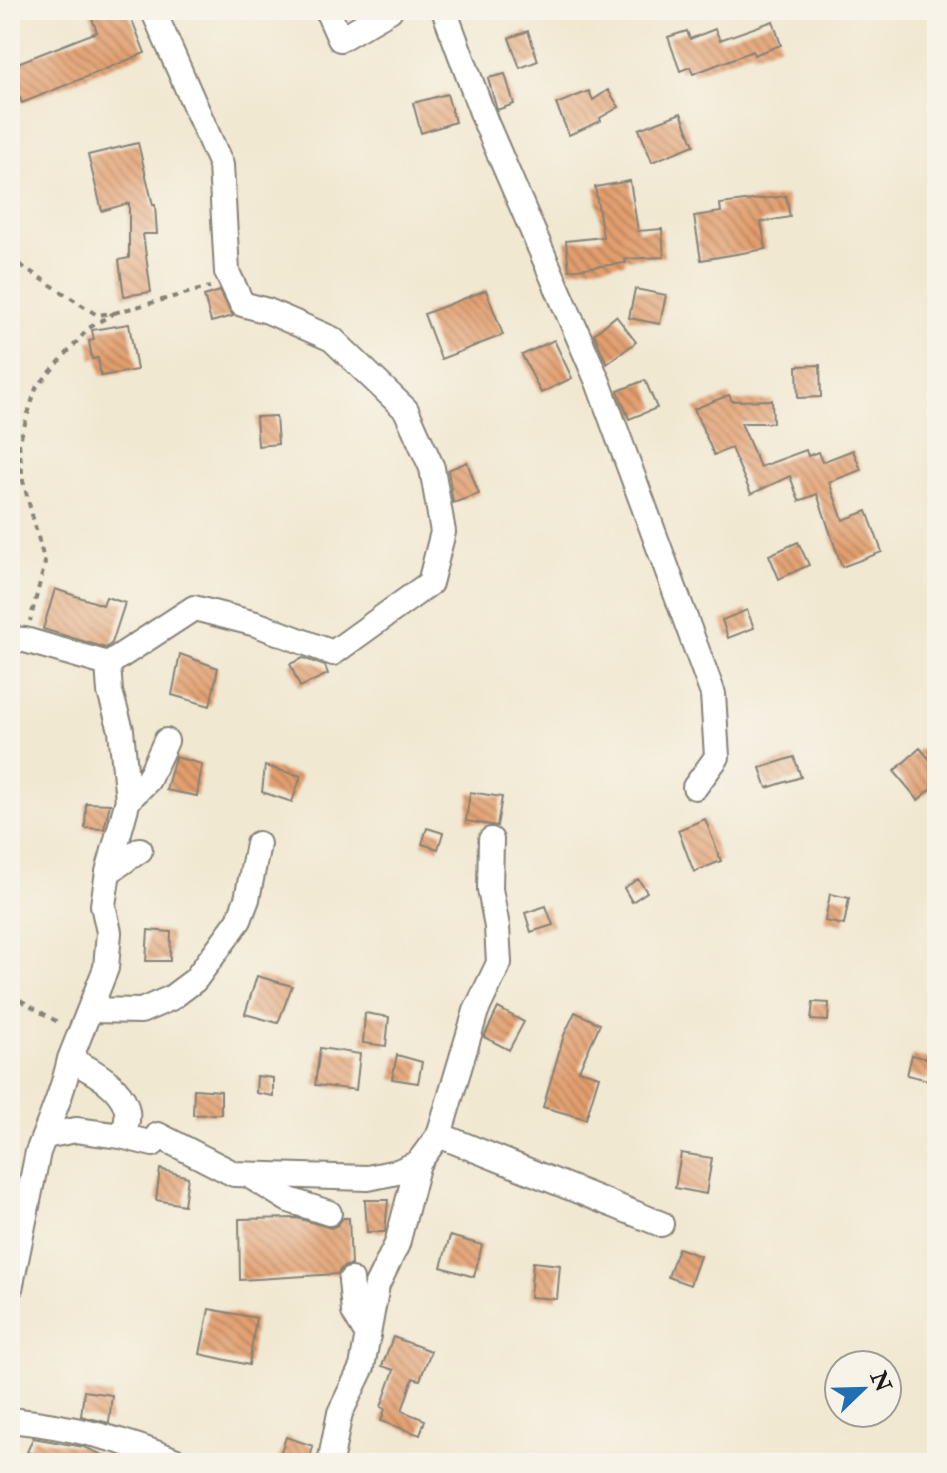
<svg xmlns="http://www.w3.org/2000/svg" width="947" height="1473" font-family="'IM FELL Double Pica',serif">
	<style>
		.building { fill: url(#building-back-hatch) }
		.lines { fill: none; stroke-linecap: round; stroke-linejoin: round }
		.minor-casing { stroke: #868276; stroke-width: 28 }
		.path { stroke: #868276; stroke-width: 4; stroke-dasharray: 6 6; stroke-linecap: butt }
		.minor { stroke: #fff; stroke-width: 24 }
	</style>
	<defs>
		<pattern id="building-back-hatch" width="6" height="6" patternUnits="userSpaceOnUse" patternTransform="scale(2)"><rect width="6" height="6" fill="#e29e6e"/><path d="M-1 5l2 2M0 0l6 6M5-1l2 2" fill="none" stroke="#b6805a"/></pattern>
	</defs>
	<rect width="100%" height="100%" fill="#f7f3e8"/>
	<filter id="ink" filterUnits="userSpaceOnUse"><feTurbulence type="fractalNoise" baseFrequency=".0125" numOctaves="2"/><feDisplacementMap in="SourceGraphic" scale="16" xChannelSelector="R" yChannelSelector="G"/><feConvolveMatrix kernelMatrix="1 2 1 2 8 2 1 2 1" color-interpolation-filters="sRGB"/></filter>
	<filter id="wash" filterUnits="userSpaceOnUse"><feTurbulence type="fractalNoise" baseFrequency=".006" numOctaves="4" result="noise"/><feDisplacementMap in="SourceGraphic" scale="32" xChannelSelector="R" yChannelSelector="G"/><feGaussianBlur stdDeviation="1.8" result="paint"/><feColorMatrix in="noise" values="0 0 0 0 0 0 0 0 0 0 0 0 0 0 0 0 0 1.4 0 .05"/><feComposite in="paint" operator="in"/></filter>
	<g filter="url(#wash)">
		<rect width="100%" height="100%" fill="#f1e8d1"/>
		<g id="blocks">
			<path class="building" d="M89 10H128L145 53 22 103 10 76V66L97 32Z
				M773 21 781 45 754 55 753 51 693 74 690 67 680 71 668 37 687 31 690 39 715 29 720 40Z
				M528 31 538 61 520 68 509 38Z
				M505 74 514 104 497 110 488 78Z
				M608 90 619 107 600 118 601 121 569 135 556 104 589 91 593 100Z
				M447 94 455 122 421 133 413 103Z
				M681 113 694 145 652 162 639 129Z
				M138 143 153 205H155L157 234H143L151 292 124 296 119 260 129 258V203L102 211 88 155Z
				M630 181 638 231 662 229 664 257 625 259 626 263 569 270 566 241 603 237 595 187Z
				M786 196 790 217 761 222 766 249 701 260 694 216 721 212 720 204Z
				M635 289 666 295 660 324 629 318Z
				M486 290 503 335 441 359 424 314Z
				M220 291 233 316 211 322 204 296Z
				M616 316 636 342 607 364 594 334Z
				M129 324 137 370 101 376 98 358 92 359 89 341 94 340 92 330Z
				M554 340 572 378 541 393 522 355Z
				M820 365 821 397 798 398 797 366Z
				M645 380 657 408 629 419 618 391Z
				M729 395 732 401 772 400 773 423H741L760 467 806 450 808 456 818 452 822 462 853 450 861 470 829 482 843 520 867 511 882 552 842 567 817 494 799 501 790 476 751 494 731 448 714 455 694 409Z
				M276 416 278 444 258 446 256 417Z
				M467 462 479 494 453 503 448 470Z
				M798 542 809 565 779 579 769 555Z
				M55 589 103 605 106 597 125 603 112 643 106 648 43 629Z
				M747 610 754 628 728 638 722 620Z
				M180 654 218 668 210 706 172 695Z
				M303 658 325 666 328 674 300 687 290 664Z
				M920 748 937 768V784L918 800 894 771Z
				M175 757 202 764 197 796 166 790Z
				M794 757 801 777 767 788 760 768Z
				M265 766 301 776 292 802 262 792Z
				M470 792 502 797 497 826 466 821Z
				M86 803 110 804 104 829 85 828Z
				M705 819 721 861 694 872 678 830Z
				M427 828 443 833 438 849 422 844Z
				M638 879 647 892 632 902 624 888Z
				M830 894 849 898 844 925 825 921Z
				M546 906 553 925 531 932 525 913Z
				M148 930 171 932 170 961H146Z
				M257 976 292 986 278 1023 245 1014Z
				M813 1002 829 1003 828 1021 811 1020Z
				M498 1008 524 1022 509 1050 484 1037Z
				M575 1012 600 1024 579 1070 599 1076 586 1119 543 1107 564 1035Z
				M365 1013 389 1017 386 1046 363 1043Z
				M320 1048 360 1054 356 1090 315 1085Z
				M397 1055 422 1062 418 1083 392 1079Z
				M912 1055 933 1060 928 1080 907 1075Z
				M257 1076 273 1078V1096L256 1093Z
				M194 1089 221 1091V1114L193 1115Z
				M681 1153 712 1158 706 1194 675 1188Z
				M160 1169 188 1177 184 1205 156 1200Z
				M365 1200H388L385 1232H367Z
				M297 1218 331 1228 338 1225 343 1218H349L351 1265 343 1267 337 1274 240 1280 239 1219Z
				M450 1236 482 1245 474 1277 441 1267Z
				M678 1248 700 1256 690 1285 668 1277Z
				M533 1262 560 1265 557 1299 530 1297Z
				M209 1309 256 1318 249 1365 200 1354Z
				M393 1337 431 1351 420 1380 413 1378 402 1411 425 1420 420 1435 381 1421 385 1409 381 1407 394 1370 382 1366Z
				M84 1391 112 1395 109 1423 81 1416Z
				M286 1437 313 1446 309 1463H277Z
				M33 1438 84 1447 121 1463H37L40 1456 27 1452Z"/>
		</g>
	</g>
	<g filter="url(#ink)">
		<use href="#blocks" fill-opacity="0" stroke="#868276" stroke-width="2"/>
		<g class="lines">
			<defs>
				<path id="minor" d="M327 10 340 39 390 10
					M444 10 486 123 598 382 713 694 717 757 695 787
					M10 639 25 640 108 664
					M128 800 121 730 110 692 108 664 194 608 256 624 333 653 430 583 443 532 432 468 406 410 332 339 268 311 242 304 227 272 221 165 153 10
					M108 872 128 800 148 780 166 741
					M91 1010 141 1011 171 998 195 980 239 920 247 899 258 844
					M70 1059 106 968 109 932 103 905 108 872 140 850
					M439 1135 661 1224
					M121 1136 153 1144 158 1135 234 1174 368 1178 397 1172 418 1163 439 1135 476 1011 499 963 497 927 490 889 491 840
					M250 1176 289 1200 329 1213
					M351 1280 354 1312 368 1336
					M10 1289 38 1152C50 1121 63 1091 70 1059 99 1074 144 1098 121 1136L76 1130 45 1136
					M10 1420C69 1426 127 1440 181 1463
					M330 1463 340 1413 362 1367 377 1285 397 1244 418 1163"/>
			</defs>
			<use href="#minor" class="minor-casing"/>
			<path class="path" d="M10 218 19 264 97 315 114 313 89 328 36 388 19 443 23 481 45 563 30 621
				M114 313 210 287
				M10 994 61 1024"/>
			<use href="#minor" class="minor"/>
		</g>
	</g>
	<rect width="947" height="1473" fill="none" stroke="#f7f3e8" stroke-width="40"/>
	<g transform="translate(863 1389) rotate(67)"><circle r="38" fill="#f7f3e8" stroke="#9f9d96" stroke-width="2"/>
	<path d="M0-6L14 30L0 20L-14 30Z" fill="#1f6fb2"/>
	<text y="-12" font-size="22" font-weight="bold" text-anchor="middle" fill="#1c1c1c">N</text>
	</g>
</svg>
